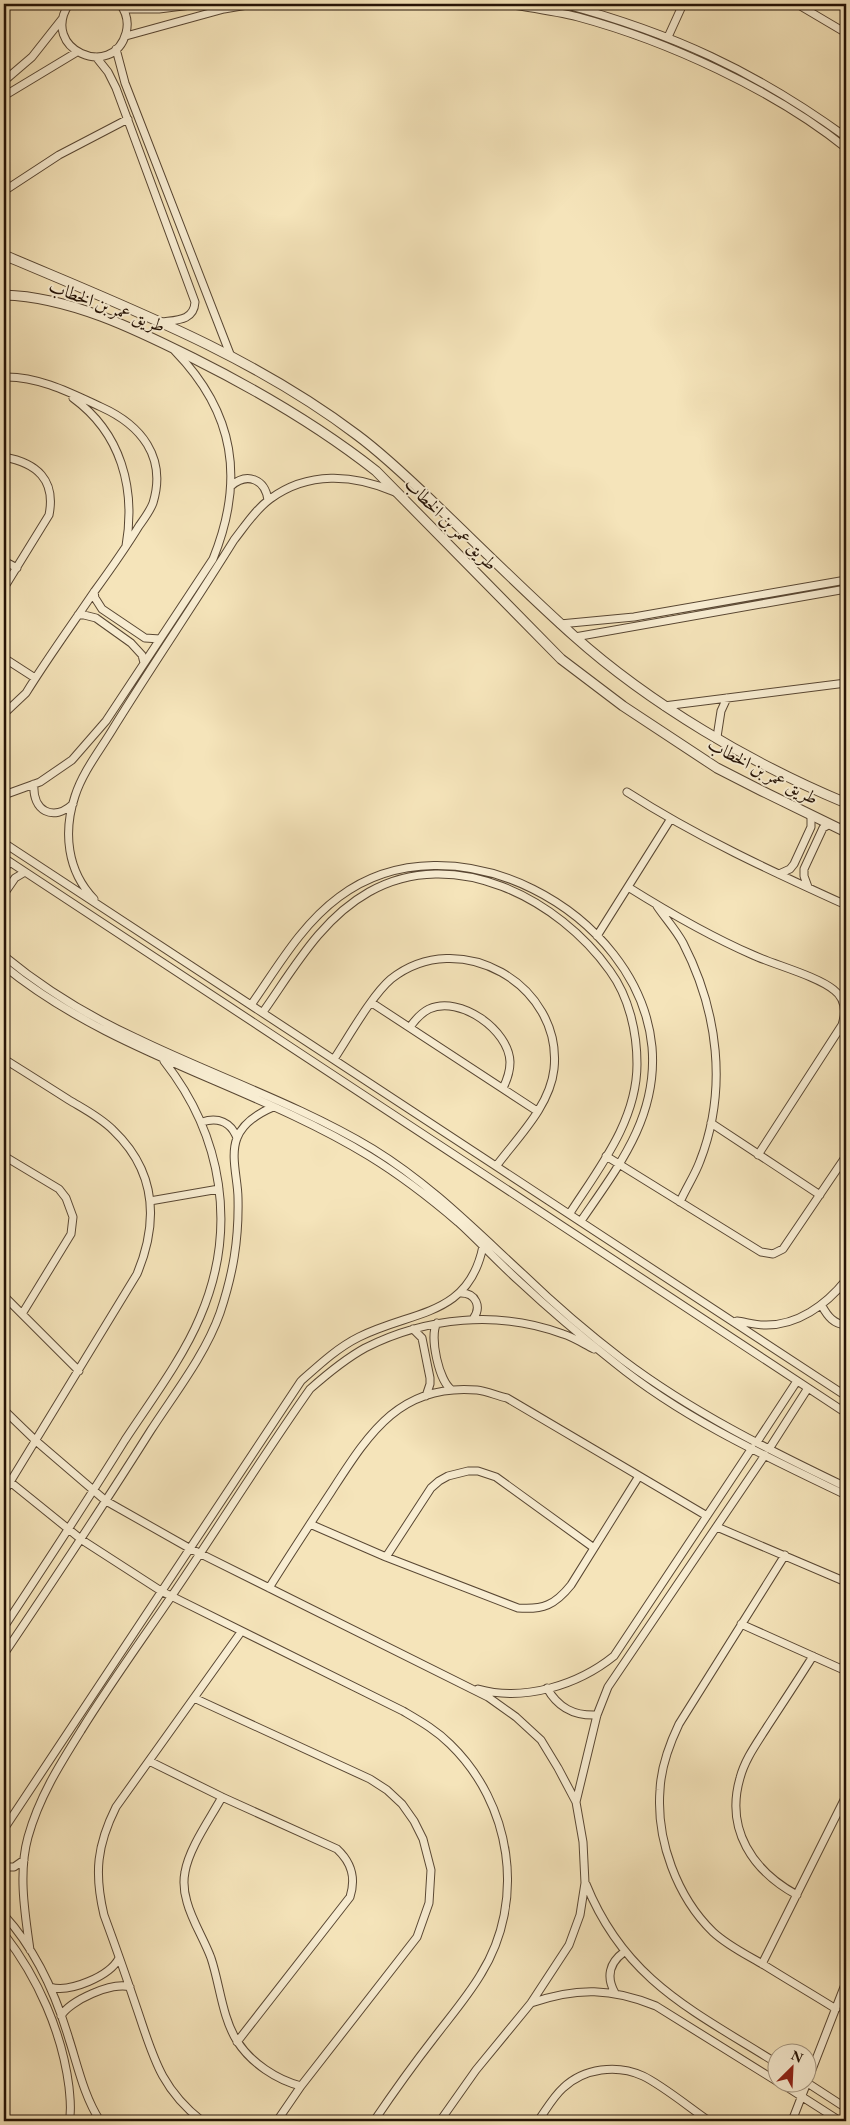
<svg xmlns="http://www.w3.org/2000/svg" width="850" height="2125" font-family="'EB Garamond',Amiri,serif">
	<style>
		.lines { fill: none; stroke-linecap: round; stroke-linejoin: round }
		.minor-casing { stroke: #594733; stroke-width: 9 }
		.tertiary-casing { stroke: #594733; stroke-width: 11 }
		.minor { stroke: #f8edd2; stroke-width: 7 }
		.tertiary { stroke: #f8edd2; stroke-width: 9 }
		.labels { text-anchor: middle; stroke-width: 4; stroke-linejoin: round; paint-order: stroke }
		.street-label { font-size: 18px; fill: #251306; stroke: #f8edd2 }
	</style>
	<rect width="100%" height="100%" fill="#f5e4ba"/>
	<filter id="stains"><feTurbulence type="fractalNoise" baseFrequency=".004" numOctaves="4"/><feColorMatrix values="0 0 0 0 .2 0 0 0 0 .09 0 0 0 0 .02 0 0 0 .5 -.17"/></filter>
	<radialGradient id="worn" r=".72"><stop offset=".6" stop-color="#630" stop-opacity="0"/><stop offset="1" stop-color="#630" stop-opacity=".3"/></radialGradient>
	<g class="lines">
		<defs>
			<path id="minor" d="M69 4C39 49 113 81 126 33 129 22 126 12 120 4
				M507 4C530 8 555 11 578 17 667 41 774 90 846 148
				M564 4C672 33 755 71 846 137
				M797 4 846 33
				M124 9H159L199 4
				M126 36 224 9 253 4
				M668 37 683 4
				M116 49 125 83 230 354
				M96 57 108 72 116 88 195 302C194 321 176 320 162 322
				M4 81 32 57 62 19
				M4 96 77 52
				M4 191 59 155 128 119
				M4 377C38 376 71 393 101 407 141 425 167 457 153 503 150 511 144 519 139 526 125 549 110 570 94 592 71 626 47 659 26 693L8 710 4 712
				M73 398C121 433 136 488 126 546
				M4 457C37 463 56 480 49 515L4 588
				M231 486C247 472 265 479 268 500
				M4 561 17 568
				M94 592 95 598 102 609 145 638 160 639
				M78 615H84L96 618 131 643 142 655 144 663
				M560 624 634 617 846 580
				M575 637 846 589
				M4 658 35 678
				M664 706 846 683
				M717 737 721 711 727 698
				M34 784C32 811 53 822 73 804
				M627 792C697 837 771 871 846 905
				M4 795 40 782 72 760 106 721 213 559C245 480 235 413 175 351
				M4 843 846 1396
				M4 858 846 1413
				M4 874 8 861
				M779 874 790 869 794 864 811 827V815
				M628 887C668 912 709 936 753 955 775 965 817 976 834 990 846 999 846 1012 842 1025L758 1155
				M808 887 804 876V869L823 828 830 824
				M4 894 15 878 25 872
				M94 899C67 871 63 832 75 796 83 771 101 749 114 727 153 664 195 603 234 540 245 526 255 510 270 499 308 471 353 474 395 492
				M657 906C665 918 676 930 683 943 718 1011 728 1089 700 1161 695 1175 686 1188 680 1202
				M597 936 670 820
				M4 956C44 989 88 1016 136 1038 214 1076 298 1104 373 1149 430 1184 475 1230 524 1275 555 1305 589 1334 623 1360 692 1412 769 1450 846 1487
				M4 966C112 1054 251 1084 369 1156 400 1175 430 1198 458 1222 479 1241 498 1262 519 1281 550 1310 582 1337 615 1363 684 1419 767 1457 846 1495
				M372 1003 537 1111
				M251 1005C277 968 301 925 339 897 452 812 639 911 652 1047 658 1117 618 1167 581 1221
				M263 1012C294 968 321 919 369 892 454 844 559 899 610 971 629 997 637 1032 637 1064 637 1121 599 1168 570 1213
				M410 1027C415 1020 421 1013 429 1009 460 995 509 1030 510 1062 510 1072 507 1080 503 1088
				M4 1059C25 1072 47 1086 69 1100 84 1109 100 1117 113 1130 156 1171 159 1221 137 1274L4 1492
				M334 1059C348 1038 372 995 391 979 459 925 563 985 554 1069 550 1106 518 1137 497 1165
				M202 1122C218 1117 231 1122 237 1138
				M711 1123 820 1195
				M4 1156 59 1189 66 1198 73 1217 71 1234 22 1314
				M606 1156 761 1252 773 1254 783 1249 846 1156
				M150 1201 219 1189
				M461 1293C476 1293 482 1307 473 1319
				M4 1296 79 1371
				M822 1306C828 1317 834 1324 846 1325
				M737 1321C745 1322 755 1325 764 1325 797 1326 826 1305 846 1280
				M437 1323C429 1336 439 1382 452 1390
				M413 1329 422 1338 430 1378V1384L426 1396
				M4 1410 36 1441 106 1501 189 1548 488 1697 516 1717 541 1740 558 1768 576 1802 583 1842 585 1883 580 1915 569 1945 531 2003 476 2070 440 2121
				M757 1442 797 1381
				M769 1449 808 1388
				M4 1477 82 1540 161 1591 403 1711C420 1721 436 1730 450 1744 511 1803 527 1900 481 1974 468 1996 450 2017 434 2038 413 2065 393 2093 374 2121
				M310 1524 386 1557 518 1608C543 1610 555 1605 571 1585L639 1476
				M717 1527 846 1582
				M785 1555 679 1724C669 1745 661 1766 660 1790 656 1840 677 1897 713 1932 728 1946 747 1955 764 1965 788 1980 812 1994 836 2009
				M386 1557 431 1488 439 1481 448 1476 468 1471H478L496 1477 594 1548
				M269 1588C289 1556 310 1524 331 1492 368 1435 399 1383 477 1390 487 1391 497 1396 507 1398L707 1516
				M741 1624 846 1671
				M4 1627C45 1565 86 1503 125 1440 150 1402 183 1358 200 1317 238 1229 223 1136 164 1061
				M4 1654C54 1580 103 1506 151 1430 175 1393 205 1355 220 1313 233 1274 239 1240 238 1198 238 1180 230 1156 237 1138 243 1123 259 1113 273 1107
				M547 1688C558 1708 574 1716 597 1715
				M478 1689C524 1702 578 1685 614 1656L752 1448
				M194 1698 370 1779 387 1790 402 1804 414 1821 423 1839 431 1870 429 1903 417 1937 301 2086 277 2121
				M149 1761 222 1797 337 1849C352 1863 356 1878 350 1897L237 2042
				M222 1797C210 1819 189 1848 185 1872 183 1882 184 1892 187 1902 192 1921 204 1939 211 1958 220 1985 222 2017 237 2041 251 2063 277 2080 301 2086
				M576 1802 597 1715 608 1687 765 1455
				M4 1829 301 1381C319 1365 337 1348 359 1337 413 1310 469 1317 483 1246
				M4 1867H14L24 1860
				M586 1884C625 1981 694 2011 778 2064
				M797 1895C753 1871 725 1830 740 1778 745 1759 757 1743 767 1727 782 1704 798 1680 813 1656
				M4 1915C36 1950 56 1995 69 2039 78 2067 84 2096 100 2121
				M4 1934C38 1978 62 2032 69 2087 70 2099 72 2110 69 2121
				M30 1950C25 1914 18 1873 28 1837 39 1797 60 1764 82 1729 110 1684 141 1641 171 1597 218 1528 262 1457 310 1389 327 1374 345 1359 365 1348 426 1317 499 1310 563 1334 573 1337 584 1344 594 1349
				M762 1964 846 1796
				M50 1987C70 1993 110 1976 119 1958
				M615 1993C606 1977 609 1963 624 1952
				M531 2003C577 1987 612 1988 656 2006L778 2082
				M61 2016C69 2001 113 1981 130 1987
				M779 2082 840 2121
				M806 2082 846 2108
				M202 2121C159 2087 153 2055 136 2006 126 1976 115 1945 104 1915 94 1873 97 1845 116 1807L241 1632
				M538 2121C546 2110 553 2097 563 2088 584 2068 617 2064 643 2076 662 2085 690 2108 709 2121
				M792 2121 846 1982"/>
			<path id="tertiary" d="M4 255C126 307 250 354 357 435 384 455 409 479 433 502 480 547 526 593 574 636 650 704 752 764 846 803
				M4 295C70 297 135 329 193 358 257 390 319 426 376 471L561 659 623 706 717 768 762 791 846 832"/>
		</defs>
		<use href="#minor" class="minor-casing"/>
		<use href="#tertiary" class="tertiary-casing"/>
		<use href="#minor" class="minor"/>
		<use href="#tertiary" class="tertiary"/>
	</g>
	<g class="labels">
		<g class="street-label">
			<text transform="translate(107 306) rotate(20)" y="6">طريق عمر بن الخطاب</text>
			<text transform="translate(451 524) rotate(45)" y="6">طريق عمر بن الخطاب</text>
			<text transform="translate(763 771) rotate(28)" y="6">طريق عمر بن الخطاب</text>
		</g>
	</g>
	<rect width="850" height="2125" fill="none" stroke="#f5e4ba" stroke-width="20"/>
	<rect x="5" y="5" width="840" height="2115" fill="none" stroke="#251306" stroke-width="2.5"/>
	<rect x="10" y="10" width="830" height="2105" fill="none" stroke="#251306"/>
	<g transform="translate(792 2068) rotate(24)"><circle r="24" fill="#f8edd2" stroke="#a49680"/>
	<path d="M0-4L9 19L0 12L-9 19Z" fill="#8f2418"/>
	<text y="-8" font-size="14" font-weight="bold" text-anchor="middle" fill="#251306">N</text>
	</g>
	<rect width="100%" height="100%" filter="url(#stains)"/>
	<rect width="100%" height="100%" fill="url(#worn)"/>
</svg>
